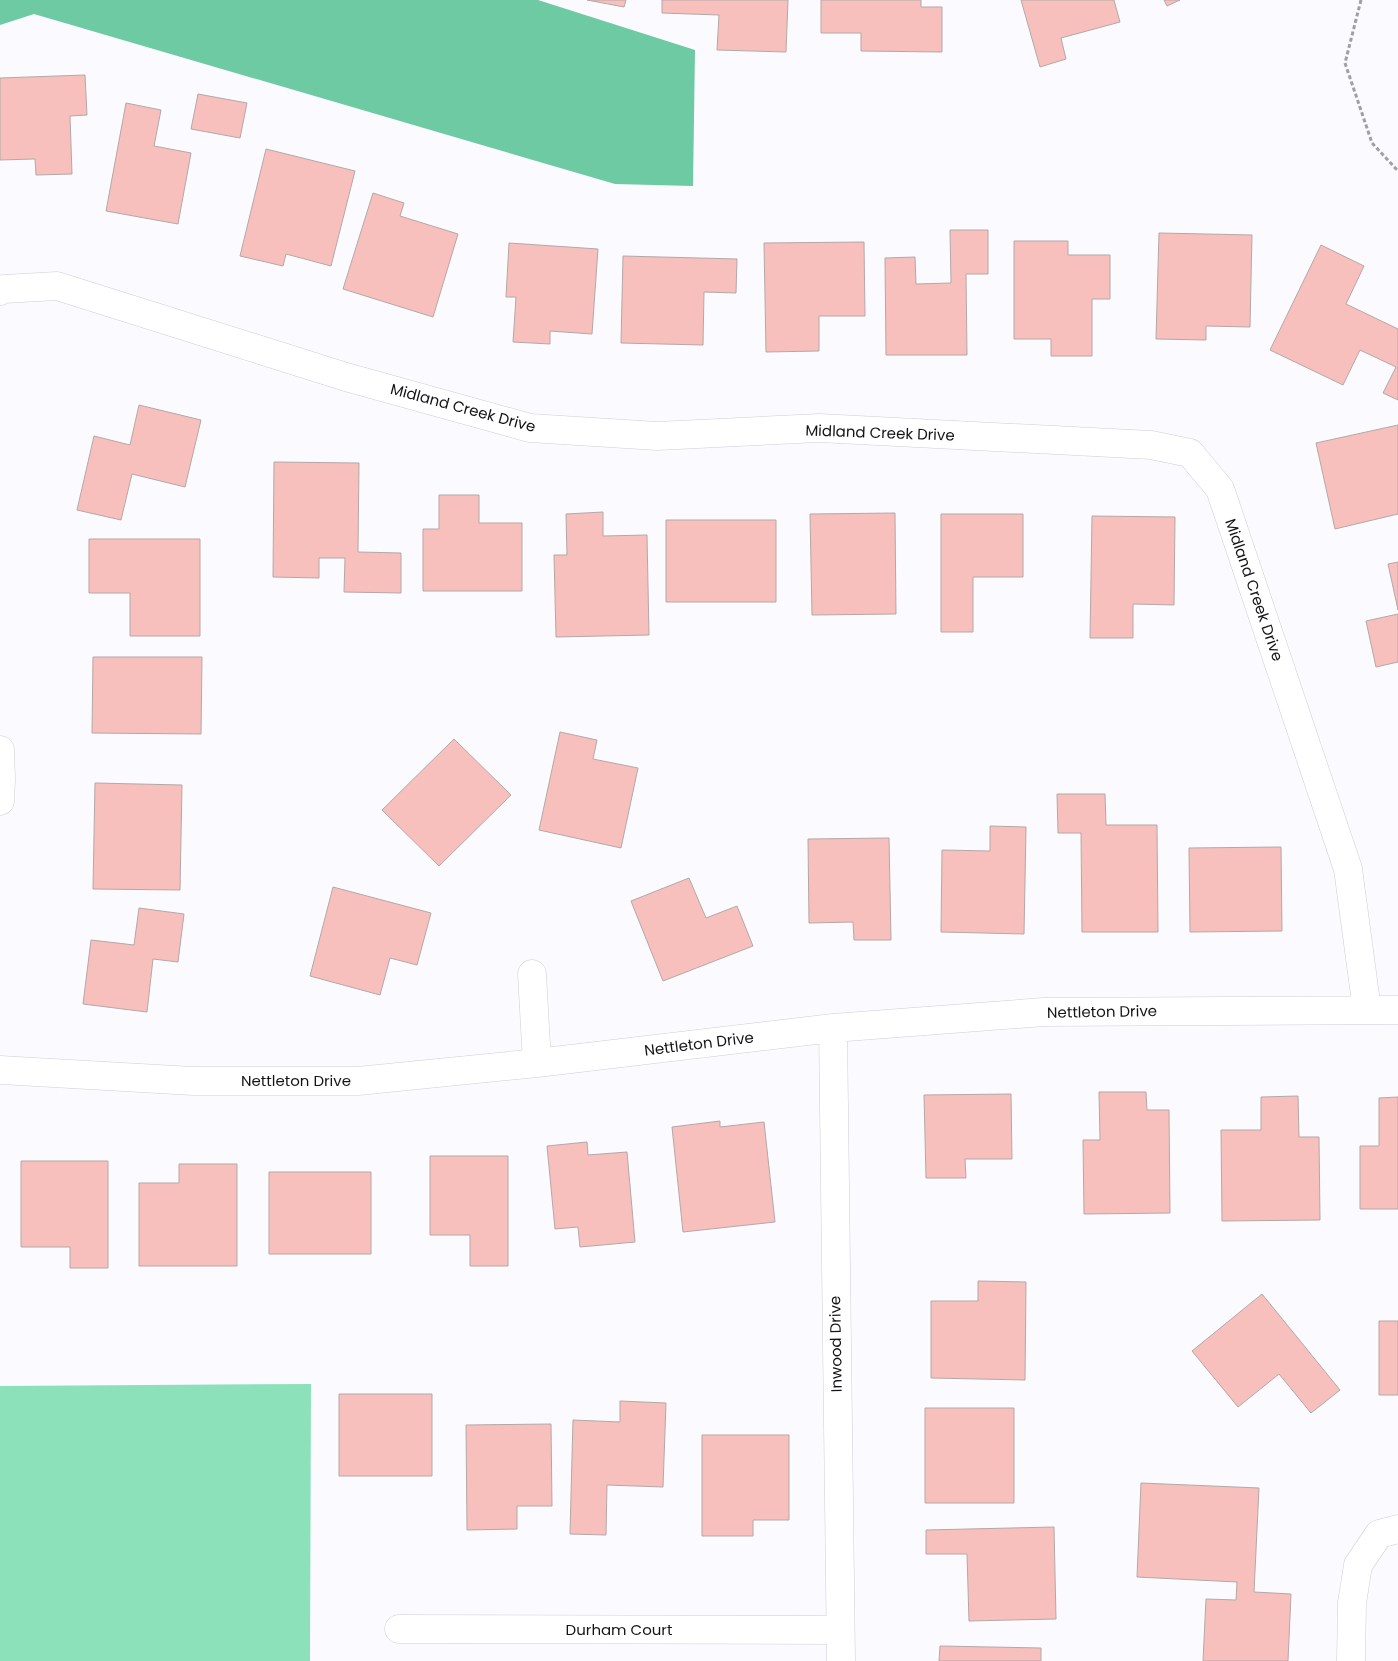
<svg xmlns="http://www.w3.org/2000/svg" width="1398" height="1661" font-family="Poppins,sans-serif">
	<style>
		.green { fill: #8ce1bb }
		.forest { fill: #6ecaa3 }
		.building { fill: #f7c0bc; stroke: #b4a8a7 }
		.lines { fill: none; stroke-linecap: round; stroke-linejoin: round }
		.minor-casing { stroke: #cdcdd7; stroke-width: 29 }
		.path { stroke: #a0a0a4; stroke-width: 3; stroke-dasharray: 4 2.5; stroke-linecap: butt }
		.minor { stroke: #fff; stroke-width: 28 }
		.labels { text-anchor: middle; stroke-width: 4; stroke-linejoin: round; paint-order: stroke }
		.street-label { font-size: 15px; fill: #141417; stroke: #fff }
	</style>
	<rect width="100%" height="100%" fill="#fafaff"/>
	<path class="green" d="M311 1384 310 1661H0V1386Z"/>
	<path class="forest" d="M0 0H538L695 50 693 186 615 184 34 14 0 25Z"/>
	<path class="building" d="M587 0H626L624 7Z
		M662 0H788L786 52 717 50 719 15 662 13Z
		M821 0H921V7H942V52L861 51V33H821Z
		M1021 0H1114L1120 22 1061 38 1066 59 1040 67Z
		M1164 0H1180L1167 6Z
		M85 75 87 115 70 116 72 174 36 175 35 159 0 160V78Z
		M198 94 247 103 240 138 191 129Z
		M126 103 161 110 154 146 191 153 178 224 106 211Z
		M266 149 355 171 331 266 286 254 283 266 240 256Z
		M373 193 404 203 400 216 458 234 433 317 343 289Z
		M950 230H988V274H966L967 355H886L885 258 915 257 916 284 951 283Z
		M1159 233 1252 235 1250 327 1206 326V340L1156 339Z
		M1014 241H1068V255H1110V299H1092V356H1051V339H1014Z
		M864 242 865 316H819V351L766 352 764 243Z
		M509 243 598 249 592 334 550 331V344L513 342 516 297H506Z
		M1321 245 1364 266 1346 304 1398 329V400L1383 393 1396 367 1360 350 1343 385 1270 350Z
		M623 256 737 259 736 293 704 292 703 345 621 343Z
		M139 405 201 420 185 487 132 474 121 520 77 510 94 436 130 445Z
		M1398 425V514L1335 529 1316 443Z
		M274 462 359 463 358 552 401 553V593L344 592 345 558H319V578L273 577Z
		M439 495H479V523H522V591H423V529H439Z
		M603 512V536L647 535 649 635 556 637 554 555H567L566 514Z
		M895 513 896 614 812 615 810 514Z
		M941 514H1023V577H973V632H941Z
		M1092 516 1175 517 1174 605 1133 604V638H1090Z
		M666 520H776V602H666Z
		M89 539H200V636H130V593H89Z
		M1398 562V610L1388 564Z
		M1398 614V662L1376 667 1366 621Z
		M93 657H202L201 734 92 733Z
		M560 732 597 740 593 759 638 768 621 848 539 830Z
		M454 739 511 795 439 866 382 810Z
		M95 783 182 785 180 890 93 889Z
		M1057 794H1105L1106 825H1157L1158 932H1082L1081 833H1058Z
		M990 826 1026 827 1024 934 941 932 942 850 990 851Z
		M889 838 891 940H854L853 922 809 923 808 839Z
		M1281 847 1282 931 1190 932 1189 848Z
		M689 878 706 918 737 906 753 946 663 981 631 901Z
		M333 887 431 913 417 965 390 958 380 995 310 976Z
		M139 908 184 914 178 962 153 959 147 1012 83 1004 91 940 134 945Z
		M1099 1092H1146L1147 1110H1169L1170 1213 1084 1214 1083 1140H1100Z
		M1011 1094 1012 1159H965L966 1178H926L924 1095Z
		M1298 1096 1299 1137H1319L1320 1220 1222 1221 1221 1130H1261V1097Z
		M1398 1097V1209H1360V1146H1379V1098Z
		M720 1121V1127L764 1122 775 1222 683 1232 672 1127Z
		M587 1142 588 1155 627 1152 635 1242 580 1247 578 1227 555 1229 547 1146Z
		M430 1156H508V1266H470V1235H430Z
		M21 1161H108V1268H70V1247H21Z
		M179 1164H237V1266H139V1183H179Z
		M269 1172H371V1254H269Z
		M978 1281 1026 1282 1025 1380 931 1378V1301H978Z
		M1262 1294 1340 1390 1311 1413 1279 1374 1238 1407 1192 1351Z
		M1379 1321H1398V1395H1379Z
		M339 1394H432V1476H339Z
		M620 1401 666 1403 663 1487 607 1485 606 1535 570 1534 573 1420 620 1422Z
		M925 1408H1014V1503H925Z
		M551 1424 552 1506H517V1529L467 1530 466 1425Z
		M702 1435H789V1520H753V1536H702Z
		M1141 1483 1259 1488 1254 1592 1291 1594 1288 1661H1203L1206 1599 1236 1600 1237 1582 1137 1577Z
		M1054 1527 1056 1619 969 1621 967 1554H926V1530Z
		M940 1646 1041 1648V1661H939Z"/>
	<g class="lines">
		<defs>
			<path id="minor" d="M0 291 4 289 57 286 346 377 530 428 657 436 819 428 1151 445 1190 453 1220 489 1348 869 1367 1010
				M0 750 1 779 0 801
				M532 974 537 1063
				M833 1028 841 1661
				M0 1070 193 1081H358L537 1063 833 1028 1044 1012 1398 1010
				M399 1629 840 1630
				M1351 1661 1352 1603 1358 1565 1379 1534 1398 1529"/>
		</defs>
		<use href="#minor" class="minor-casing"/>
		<path class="path" d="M1361 0 1345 63 1372 143 1398 171"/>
		<use href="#minor" class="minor"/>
	</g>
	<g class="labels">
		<g class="street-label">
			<text transform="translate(463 408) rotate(15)" y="5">Midland Creek Drive</text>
			<text transform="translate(880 433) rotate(2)" y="5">Midland Creek Drive</text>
			<text transform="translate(1254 590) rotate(71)" y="5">Midland Creek Drive</text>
			<text transform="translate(1102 1012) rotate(-1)" y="5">Nettleton Drive</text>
			<text transform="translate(699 1044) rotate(-7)" y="5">Nettleton Drive</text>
			<text x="296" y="1086">Nettleton Drive</text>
			<text transform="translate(836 1344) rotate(-91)" y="5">Inwood Drive</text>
			<text x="619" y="1635">Durham Court</text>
		</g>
	</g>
</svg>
